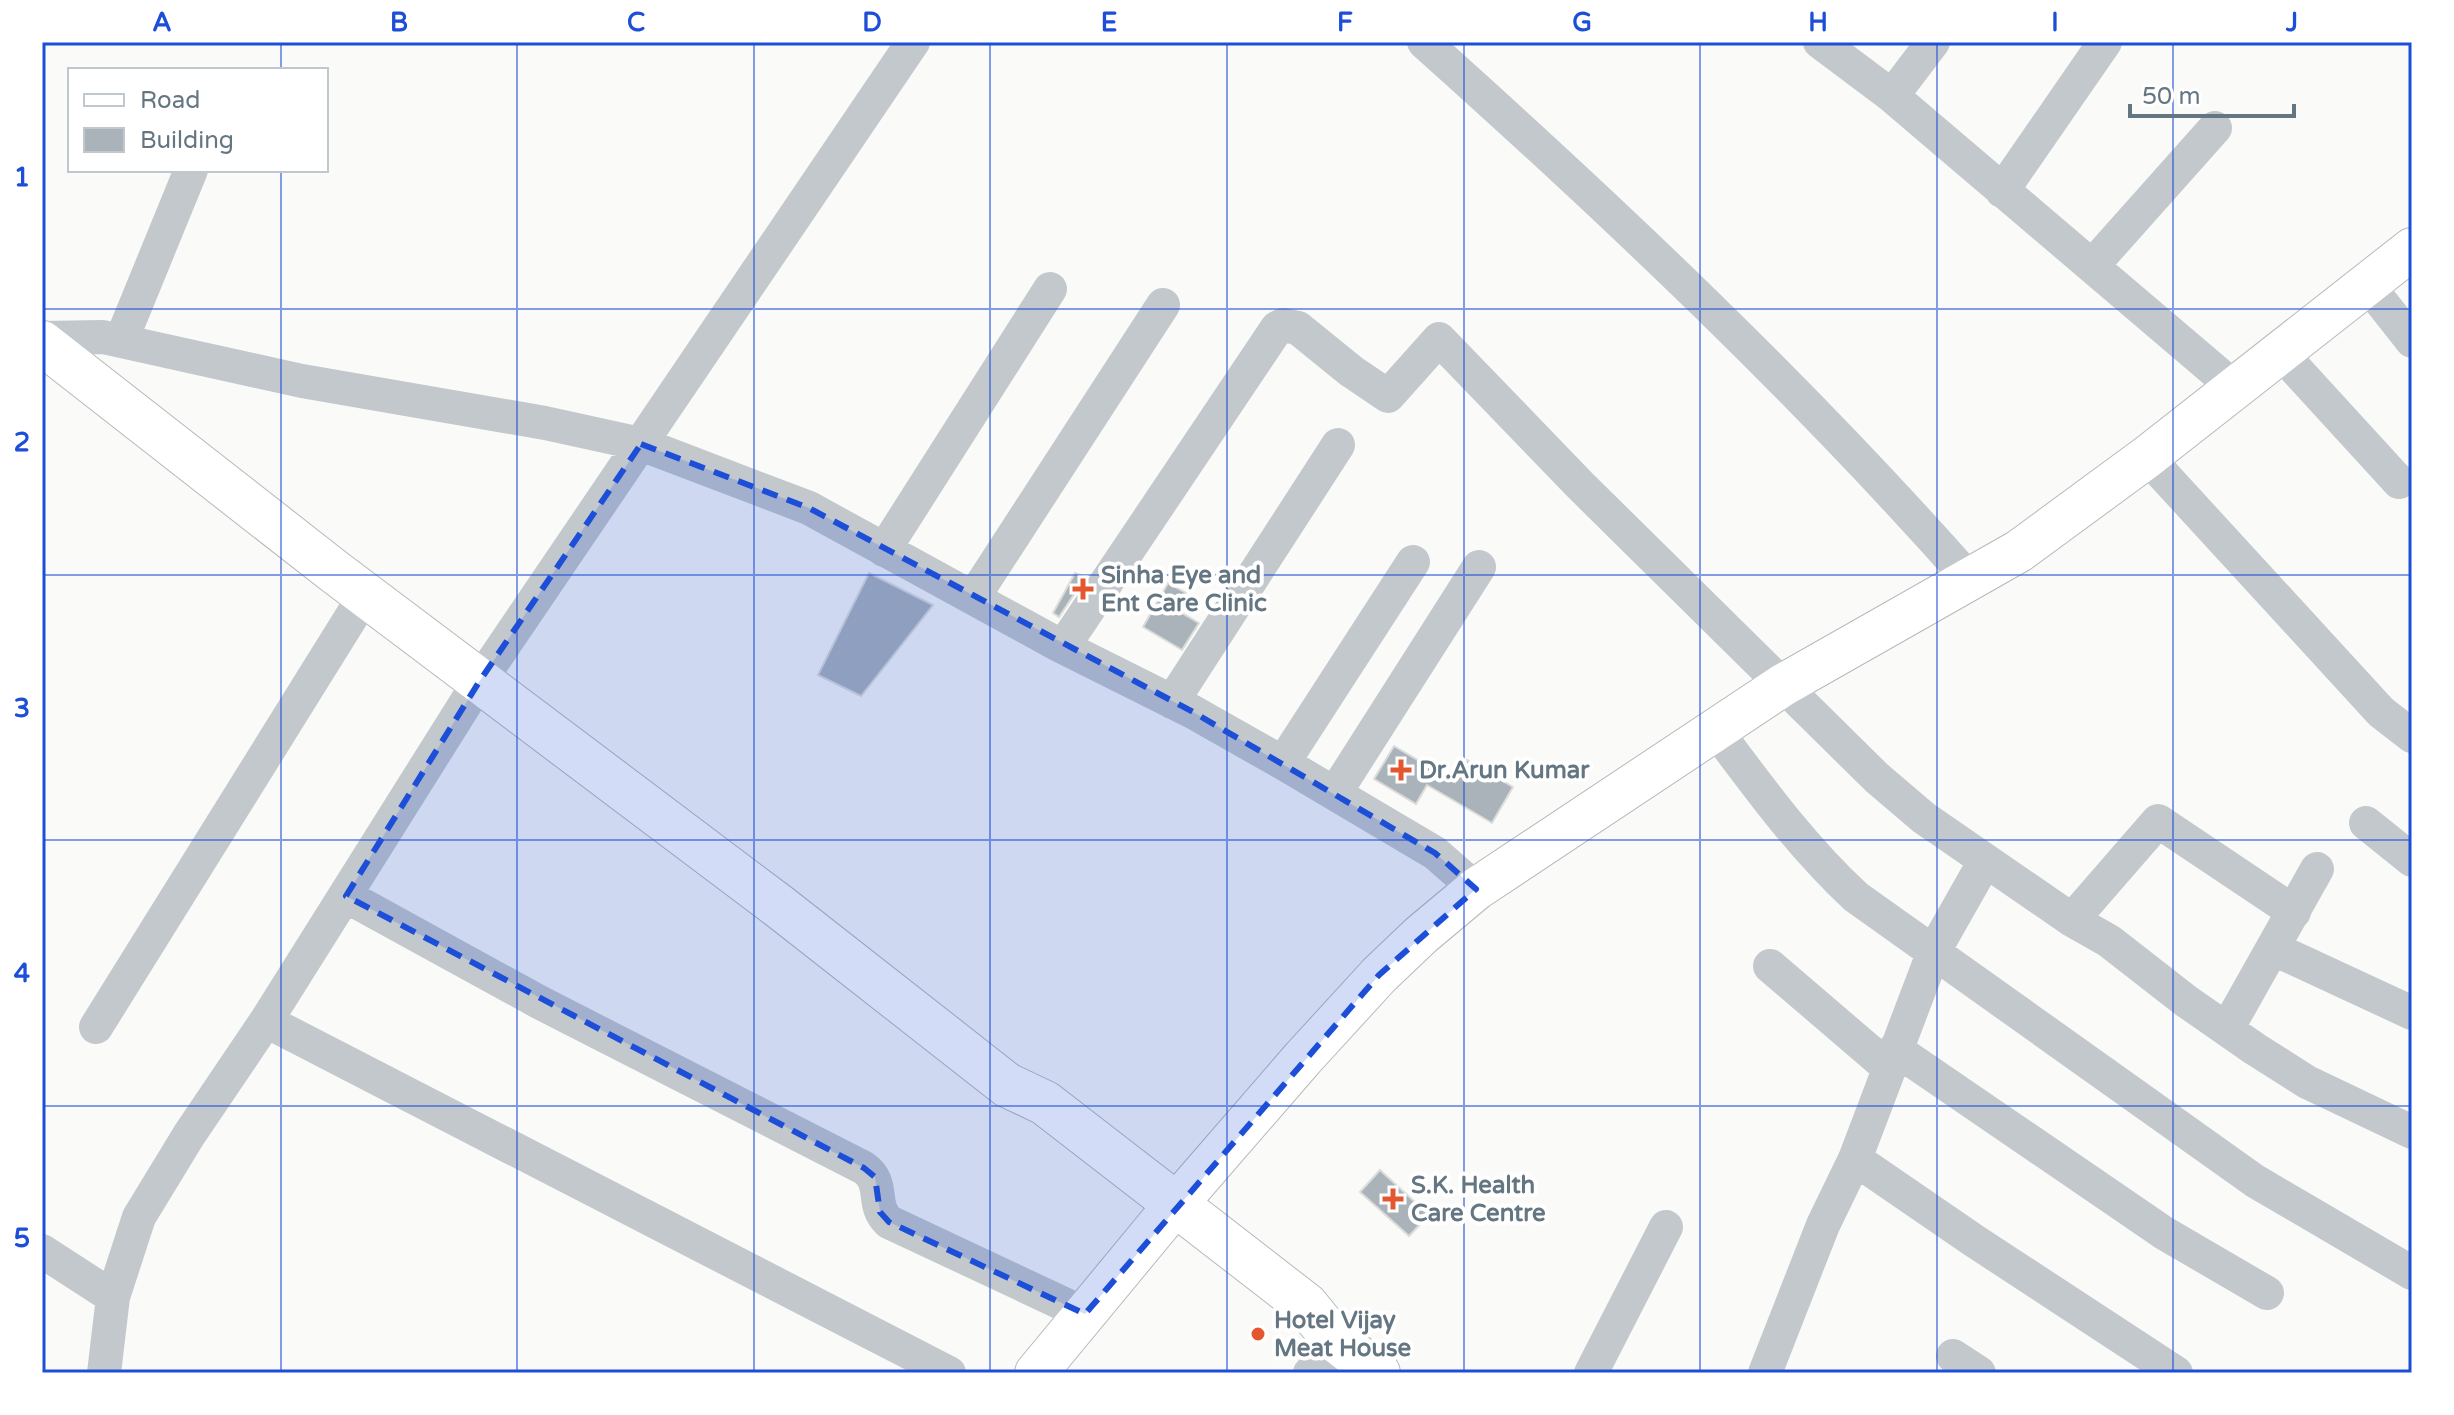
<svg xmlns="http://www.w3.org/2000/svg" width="2454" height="1415" font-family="'Varela Round',sans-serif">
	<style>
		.building { fill: #aab3b9; stroke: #dcdcda; stroke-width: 2 }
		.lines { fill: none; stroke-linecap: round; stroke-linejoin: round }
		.major-casing { stroke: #b5babe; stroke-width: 44 }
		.highway-casing { stroke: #b4b9bd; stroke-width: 46 }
		.minor { stroke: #c3c8cc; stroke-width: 34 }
		.major { stroke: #fff; stroke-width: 42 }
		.highway { stroke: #fff; stroke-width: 44 }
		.marked { fill: #1d4ed8; fill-opacity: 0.2; stroke: #1d4ed8; stroke-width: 6; stroke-dasharray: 16 10; stroke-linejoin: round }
		.grid { fill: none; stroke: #1d4ed8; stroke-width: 2; stroke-opacity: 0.55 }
		.poi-dot { fill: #e4572e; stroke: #fff; stroke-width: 3 }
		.labels { text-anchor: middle; stroke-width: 8; stroke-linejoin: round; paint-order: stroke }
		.poi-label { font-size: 24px; font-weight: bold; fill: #657683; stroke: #fff; text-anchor: start }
		.neatline { fill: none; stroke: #1d4ed8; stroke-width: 3 }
		.grid-label { font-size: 26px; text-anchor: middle; font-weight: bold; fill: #1d4ed8 }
	</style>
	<rect width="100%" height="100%" fill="#fafaf8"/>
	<path class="building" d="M869 573 933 605 861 696 818 675Z
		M1075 573 1085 578 1059 617 1053 613Z
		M1168 583 1186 593 1177 610 1199 623 1182 650 1143 627Z
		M1394 746 1455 782 1467 760 1513 787 1492 823 1427 785 1416 804 1374 779Z
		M1380 1170 1429 1215 1409 1236 1360 1192Z"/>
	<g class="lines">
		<defs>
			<path id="major" d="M1036 1373 1160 1223 1303 1058 1379 975 1421 935 1476 889 1783 685 2019 551 2147 457 2412 249"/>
			<path id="highway" d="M42 343 335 572 780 907 1007 1085 1045 1103 1306 1305 1333 1338 1378 1373"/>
		</defs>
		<use href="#major" class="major-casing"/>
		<use href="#highway" class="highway-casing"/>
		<path class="minor" d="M1424 42C1614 212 1801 389 1970 580
			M1820 42 1892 96 2235 388
			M1892 96 1933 42
			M2002 191 2105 42
			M2092 266 2215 128
			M2367 284 2412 341
			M42 338 103 337 302 381 545 423 641 444 809 508 1059 645 1193 712 1283 763 1435 853 1476 889
			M121 341 191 170
			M2280 352 2399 482
			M2147 457 2359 688 2381 712 2412 736
			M884 550 1050 289
			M973 598 1163 305
			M1063 647 1277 328 1283 325 1298 328 1351 371 1388 396 1439 339 1580 485 1877 778 1924 818 2072 920 2109 941 2186 1001 2255 1049 2307 1082 2412 1132
			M1172 702 1338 445
			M1715 729C1759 788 1802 847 1856 897L2255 1181 2412 1273
			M1283 763 1413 562
			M1335 793 1479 567
			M2366 823 2412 860
			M346 896 539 1002 864 1168C886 1184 870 1205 889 1222L1085 1314
			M2072 920 2158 821 2294 912
			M2274 949 2412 1013
			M1770 966 1888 1067
			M266 1021 949 1373
			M96 1027 365 595
			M2227 1029 2317 869
			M1895 1049 2164 1233 2267 1293
			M1855 1159 1973 1240 2176 1373
			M42 1251 113 1297
			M1953 1356 1979 1373
			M104 1373 113 1297 139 1217 189 1135 266 1021 479 682 913 42
			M1310 1373 1340 1343
			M1591 1373 1666 1227
			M1765 1373 1823 1225 1855 1159 1934 951 1985 861"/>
		<use href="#major" class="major"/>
		<use href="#highway" class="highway"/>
	</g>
	<path class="marked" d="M641 444 809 508 1193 712 1435 853 1476 889 1379 975 1085 1314 889 1222 880 1212 875 1177 864 1168 346 896 479 682Z"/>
	<path class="grid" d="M281 42V70M517 42V1373M754 42V1373M990 42V1373M1227 42V1373M1464 42V1373M1700 42V1373M1937 42V1373M2173 42V1373M281 170V1373M42 309H2412M42 575H2412M42 840H2412M42 1106H2412"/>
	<g class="poi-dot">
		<path d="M1079 577h8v8h8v8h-8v8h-8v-8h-8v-8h8z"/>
		<path d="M1397 758h8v8h8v8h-8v8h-8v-8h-8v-8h8z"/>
		<path d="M1389 1187h8v8h8v8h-8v8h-8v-8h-8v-8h8z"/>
		<circle cx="1258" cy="1334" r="8"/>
	</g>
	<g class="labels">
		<g class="poi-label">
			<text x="1101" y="583">Sinha Eye and<tspan x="1101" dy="28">Ent Care Clinic</tspan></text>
			<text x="1419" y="778">Dr.Arun Kumar</text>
			<text x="1411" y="1193">S.K. Health<tspan x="1411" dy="28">Care Centre</tspan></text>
			<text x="1274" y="1328">Hotel Vijay<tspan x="1274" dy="28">Meat House</tspan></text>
		</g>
	</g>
	<rect width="2454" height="1415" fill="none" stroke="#ffffff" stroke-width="88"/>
	<rect x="68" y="68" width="260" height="104" fill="#ffffff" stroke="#c1c8cd" stroke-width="2"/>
	<rect x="84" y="94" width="40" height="12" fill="#ffffff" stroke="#c1c8cd" stroke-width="2"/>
	<text x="140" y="108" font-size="24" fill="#657683">Road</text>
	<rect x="84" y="128" width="40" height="24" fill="#aab3b9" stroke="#c1c8cd" stroke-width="2"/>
	<text x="140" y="148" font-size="24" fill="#657683">Building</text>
	<path d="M2130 104v12h164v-12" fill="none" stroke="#657683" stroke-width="4"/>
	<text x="2142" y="104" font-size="24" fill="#657683" stroke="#ffffff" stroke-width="6" paint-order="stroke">50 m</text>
	<rect x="44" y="44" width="2366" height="1327" class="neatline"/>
	<g class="grid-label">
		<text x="162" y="31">A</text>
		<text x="399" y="31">B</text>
		<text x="636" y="31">C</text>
		<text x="872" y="31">D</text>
		<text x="1109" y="31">E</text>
		<text x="1345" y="31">F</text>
		<text x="1582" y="31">G</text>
		<text x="1818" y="31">H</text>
		<text x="2055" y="31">I</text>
		<text x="2292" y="31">J</text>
		<text x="22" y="186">1</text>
		<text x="22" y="451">2</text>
		<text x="22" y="717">3</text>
		<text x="22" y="982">4</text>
		<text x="22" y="1247">5</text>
	</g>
</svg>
